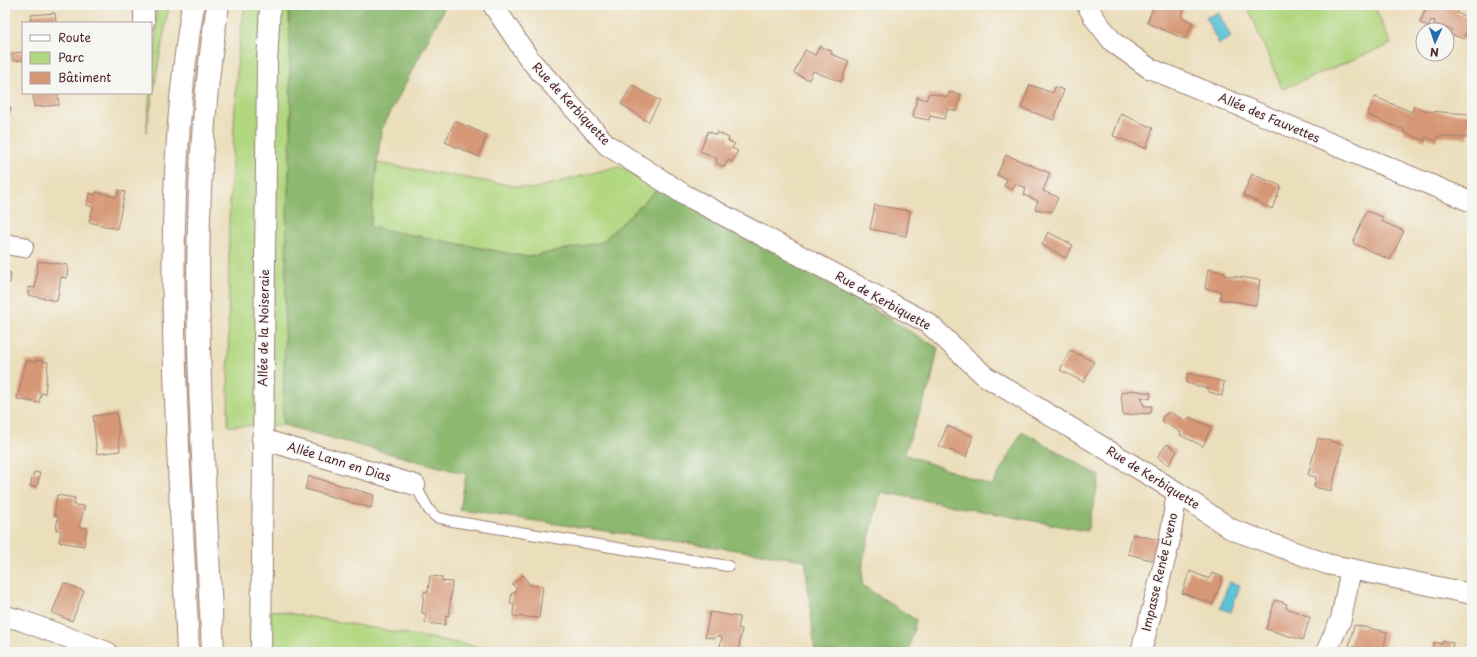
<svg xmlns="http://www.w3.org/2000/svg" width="1477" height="657" font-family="'Playpen Sans',sans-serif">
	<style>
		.green { fill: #b2d781; stroke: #7e7b56 }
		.forest { fill: #8db86f; stroke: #6c6c4d }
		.water { fill: #5ac3d6; stroke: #527180 }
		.building { fill: #d69776 }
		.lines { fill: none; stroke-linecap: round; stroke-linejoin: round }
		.lane-casing { stroke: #9a7e73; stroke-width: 12 }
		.street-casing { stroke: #9a7e73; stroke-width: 22 }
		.highway-casing { stroke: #9a7e73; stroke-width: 24 }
		.lane { stroke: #fff; stroke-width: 10 }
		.street { stroke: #fff; stroke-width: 20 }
		.highway { stroke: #fff; stroke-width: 22 }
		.labels { text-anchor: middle; stroke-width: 3; stroke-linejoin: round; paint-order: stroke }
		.street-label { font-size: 12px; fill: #4a1f2b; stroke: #f6f6f2 }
	</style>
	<rect width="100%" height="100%" fill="#f6f6f2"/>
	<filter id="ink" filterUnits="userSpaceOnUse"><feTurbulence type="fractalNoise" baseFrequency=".025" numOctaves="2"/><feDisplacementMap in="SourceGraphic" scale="8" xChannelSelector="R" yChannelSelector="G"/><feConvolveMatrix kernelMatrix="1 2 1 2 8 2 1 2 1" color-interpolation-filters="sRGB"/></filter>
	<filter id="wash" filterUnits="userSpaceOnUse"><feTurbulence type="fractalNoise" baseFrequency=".012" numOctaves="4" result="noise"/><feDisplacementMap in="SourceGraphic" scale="16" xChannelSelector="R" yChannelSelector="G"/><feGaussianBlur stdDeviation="0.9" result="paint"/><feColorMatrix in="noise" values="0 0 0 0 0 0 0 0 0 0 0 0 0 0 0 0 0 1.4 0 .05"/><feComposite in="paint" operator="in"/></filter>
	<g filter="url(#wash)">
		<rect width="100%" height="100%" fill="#ebdebb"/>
		<path class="green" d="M156 5H169L146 132 156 40Z
			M245 5H289L291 132 287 214 283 425 228 426 229 220 238 53Z
			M1247 5H1374L1391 44 1282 89Z
			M377 163 532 189 619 166 659 188 602 242 528 257 370 227Z
			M271 610 509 652H272Z"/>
		<path class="forest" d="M289 5H446L381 131 370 227 528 257 602 242 659 188 848 294 938 348 931 382 904 454 992 486 1022 431 1100 476 1087 531 881 492 863 560 862 585 916 620 908 652H815L805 560 460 510 466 474 283 425 287 214 291 132Z"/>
		<path class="water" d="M1218 12 1231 37 1219 44 1206 18Z
			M1229 582 1240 585 1231 612 1220 608Z"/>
		<g id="blocks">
			<path class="building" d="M685 5H700V8Z
				M1154 5H1182L1185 7 1181 17 1193 23 1185 39 1147 23Z
				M1427 5H1444L1458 10 1457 13 1465 16 1467 13 1472 15 1464 39 1450 34 1452 30 1434 24 1435 21 1431 20 1429 27 1420 23Z
				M55 13 56 23H31V15Z
				M820 46 832 51 831 54 849 61 841 82 813 71 809 80 794 73 805 50 815 55Z
				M23 52V60L13 61 12 53Z
				M5 53 10 54 6 73H5Z
				M632 85 660 101 648 122 621 104Z
				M1030 85 1053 93 1055 87 1064 90 1054 120 1021 108Z
				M949 92 961 94 957 111 948 109 944 119 930 116 929 120 913 117 917 97 926 100 929 93 947 97Z
				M33 93H58L59 105 34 107Z
				M1375 97 1412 112 1414 106 1427 111 1470 114 1468 138 1438 136 1436 141 1426 137 1425 141 1403 132 1405 130 1367 115Z
				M5 106 11 108 7 121 5 120Z
				M1121 114 1153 128 1146 148 1113 136Z
				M455 121 487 135 479 157 445 142Z
				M708 131 716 135 717 132 729 138 728 141 735 144 732 148 738 151 732 162 728 160 725 167 716 163 717 158 700 151Z
				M1006 155 1050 173 1043 191 1058 197 1052 212 1035 209 1038 201 1024 195 1026 188 1015 184 1012 190 1004 186 1007 179 997 175Z
				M1252 174 1281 186 1272 209 1243 195Z
				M119 190 125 192 117 229 89 222 93 207 87 205 89 193 95 195 96 192 117 197Z
				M875 205 910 211 906 236 870 229Z
				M1366 211 1383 217 1381 221 1404 231 1390 260 1353 243Z
				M1048 232 1073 245 1066 258 1042 245Z
				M38 261 68 265 67 278 61 277 57 301 28 295 29 287 35 288Z
				M1208 269 1225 272 1224 275 1260 280 1256 305 1220 299 1221 291 1205 289Z
				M5 272 11 273 10 283H5Z
				M5 306H8L6 324H5Z
				M1070 350 1094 362 1084 382 1060 370Z
				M36 360 48 362 45 394 41 393 39 403 17 399 26 361 36 362Z
				M1188 373 1224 382 1222 396 1209 392V389L1186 383Z
				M1132 390 1151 393 1150 399 1141 397 1144 406H1152L1151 413 1123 415 1121 393Z
				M1169 412 1187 421 1189 417 1211 427 1203 446 1180 435 1181 432 1164 423 1162 420 1163 416Z
				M117 413 120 451 97 454 93 416Z
				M947 426 973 436 966 457 939 446Z
				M1318 438 1343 444 1331 491 1314 487 1316 477 1308 475Z
				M1167 444 1177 451 1169 465 1157 457Z
				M34 472 40 473 37 487 30 486Z
				M309 476 374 495 371 508 305 489Z
				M57 495 75 498 74 505 85 506 79 527 87 528 84 546 59 542 61 530H56L58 516 54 515Z
				M1133 534 1164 541 1159 562 1128 554Z
				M1190 571 1209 579 1212 573 1223 577 1213 604 1182 593Z
				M523 575 530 585 543 586 539 618 513 616 514 604H510L512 593H515L516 588 512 584Z
				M430 576 442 577V581L452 582 449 616 446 615 445 625 425 623 426 614 422 613 424 591 428 592Z
				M64 583 84 591 72 621 52 613Z
				M1275 600 1287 604 1286 608 1310 617 1303 640 1266 629Z
				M710 612 740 617 738 628 742 629 738 652H719L722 637 718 636 715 638 705 637Z
				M1354 625 1387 632 1383 652H1363V649L1349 646Z
				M1443 641 1453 643 1451 652H1431L1434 642 1442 644Z"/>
		</g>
	</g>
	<g filter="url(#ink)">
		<use href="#blocks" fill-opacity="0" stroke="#9a7e73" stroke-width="1"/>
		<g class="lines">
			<defs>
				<path id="lane" d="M415 485 429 510 436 517 452 521 728 566"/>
				<path id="street" d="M144 5V23
					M493 5 530 60 607 145 685 195 928 323 985 376 1177 492 1231 529 1327 564 1472 594
					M1087 5 1095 19 1113 42 1149 68 1472 202
					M5 244 23 247
					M262 439 415 485
					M5 616 20 620 107 652
					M261 652 267 64 270 5
					M1141 652 1169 544 1177 492
					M1326 652 1341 619 1351 569"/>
				<path id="highway" d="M188 652C179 437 158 219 193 5
					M213 652C203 437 183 219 218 5"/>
			</defs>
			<use href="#lane" class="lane-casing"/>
			<use href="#street" class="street-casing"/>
			<use href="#highway" class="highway-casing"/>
			<use href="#lane" class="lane"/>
			<use href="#street" class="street"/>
			<use href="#highway" class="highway"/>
		</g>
	</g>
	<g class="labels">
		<g class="street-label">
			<text transform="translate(571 104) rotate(47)" y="4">Rue de Kerbiquette</text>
			<text transform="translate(1269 118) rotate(23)" y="4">Allée des Fauvettes</text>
			<text transform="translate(883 301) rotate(29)" y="4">Rue de Kerbiquette</text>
			<text transform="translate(264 328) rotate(-89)" y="4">Allée de la Noiseraie</text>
			<text transform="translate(339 462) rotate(17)" y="4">Allée Lann en Dias</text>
			<text transform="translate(1153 478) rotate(32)" y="4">Rue de Kerbiquette</text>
			<text transform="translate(1160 572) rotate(-77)" y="4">Impasse Renée Eveno</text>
		</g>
	</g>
	<rect width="1477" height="657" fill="none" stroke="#f6f6f2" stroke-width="20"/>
	<rect x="22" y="22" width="130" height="72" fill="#f6f6f2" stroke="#b1a0a2"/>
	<rect x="30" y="35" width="20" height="6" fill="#ffffff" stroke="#b1a0a2"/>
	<text x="58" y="42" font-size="12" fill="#4a1f2b">Route</text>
	<rect x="30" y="52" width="20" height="12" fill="#b2d781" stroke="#b1a0a2"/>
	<text x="58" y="62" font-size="12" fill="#4a1f2b">Parc</text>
	<rect x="30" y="72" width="20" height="12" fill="#d69776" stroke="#b1a0a2"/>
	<text x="58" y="82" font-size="12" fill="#4a1f2b">Bâtiment</text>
	<g transform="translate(1435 42) rotate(183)"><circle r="19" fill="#f6f6f2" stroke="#b1a0a2"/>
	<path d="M0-3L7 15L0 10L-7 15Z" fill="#1f6fb2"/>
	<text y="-6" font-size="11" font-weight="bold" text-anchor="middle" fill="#4a1f2b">N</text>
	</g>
</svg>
